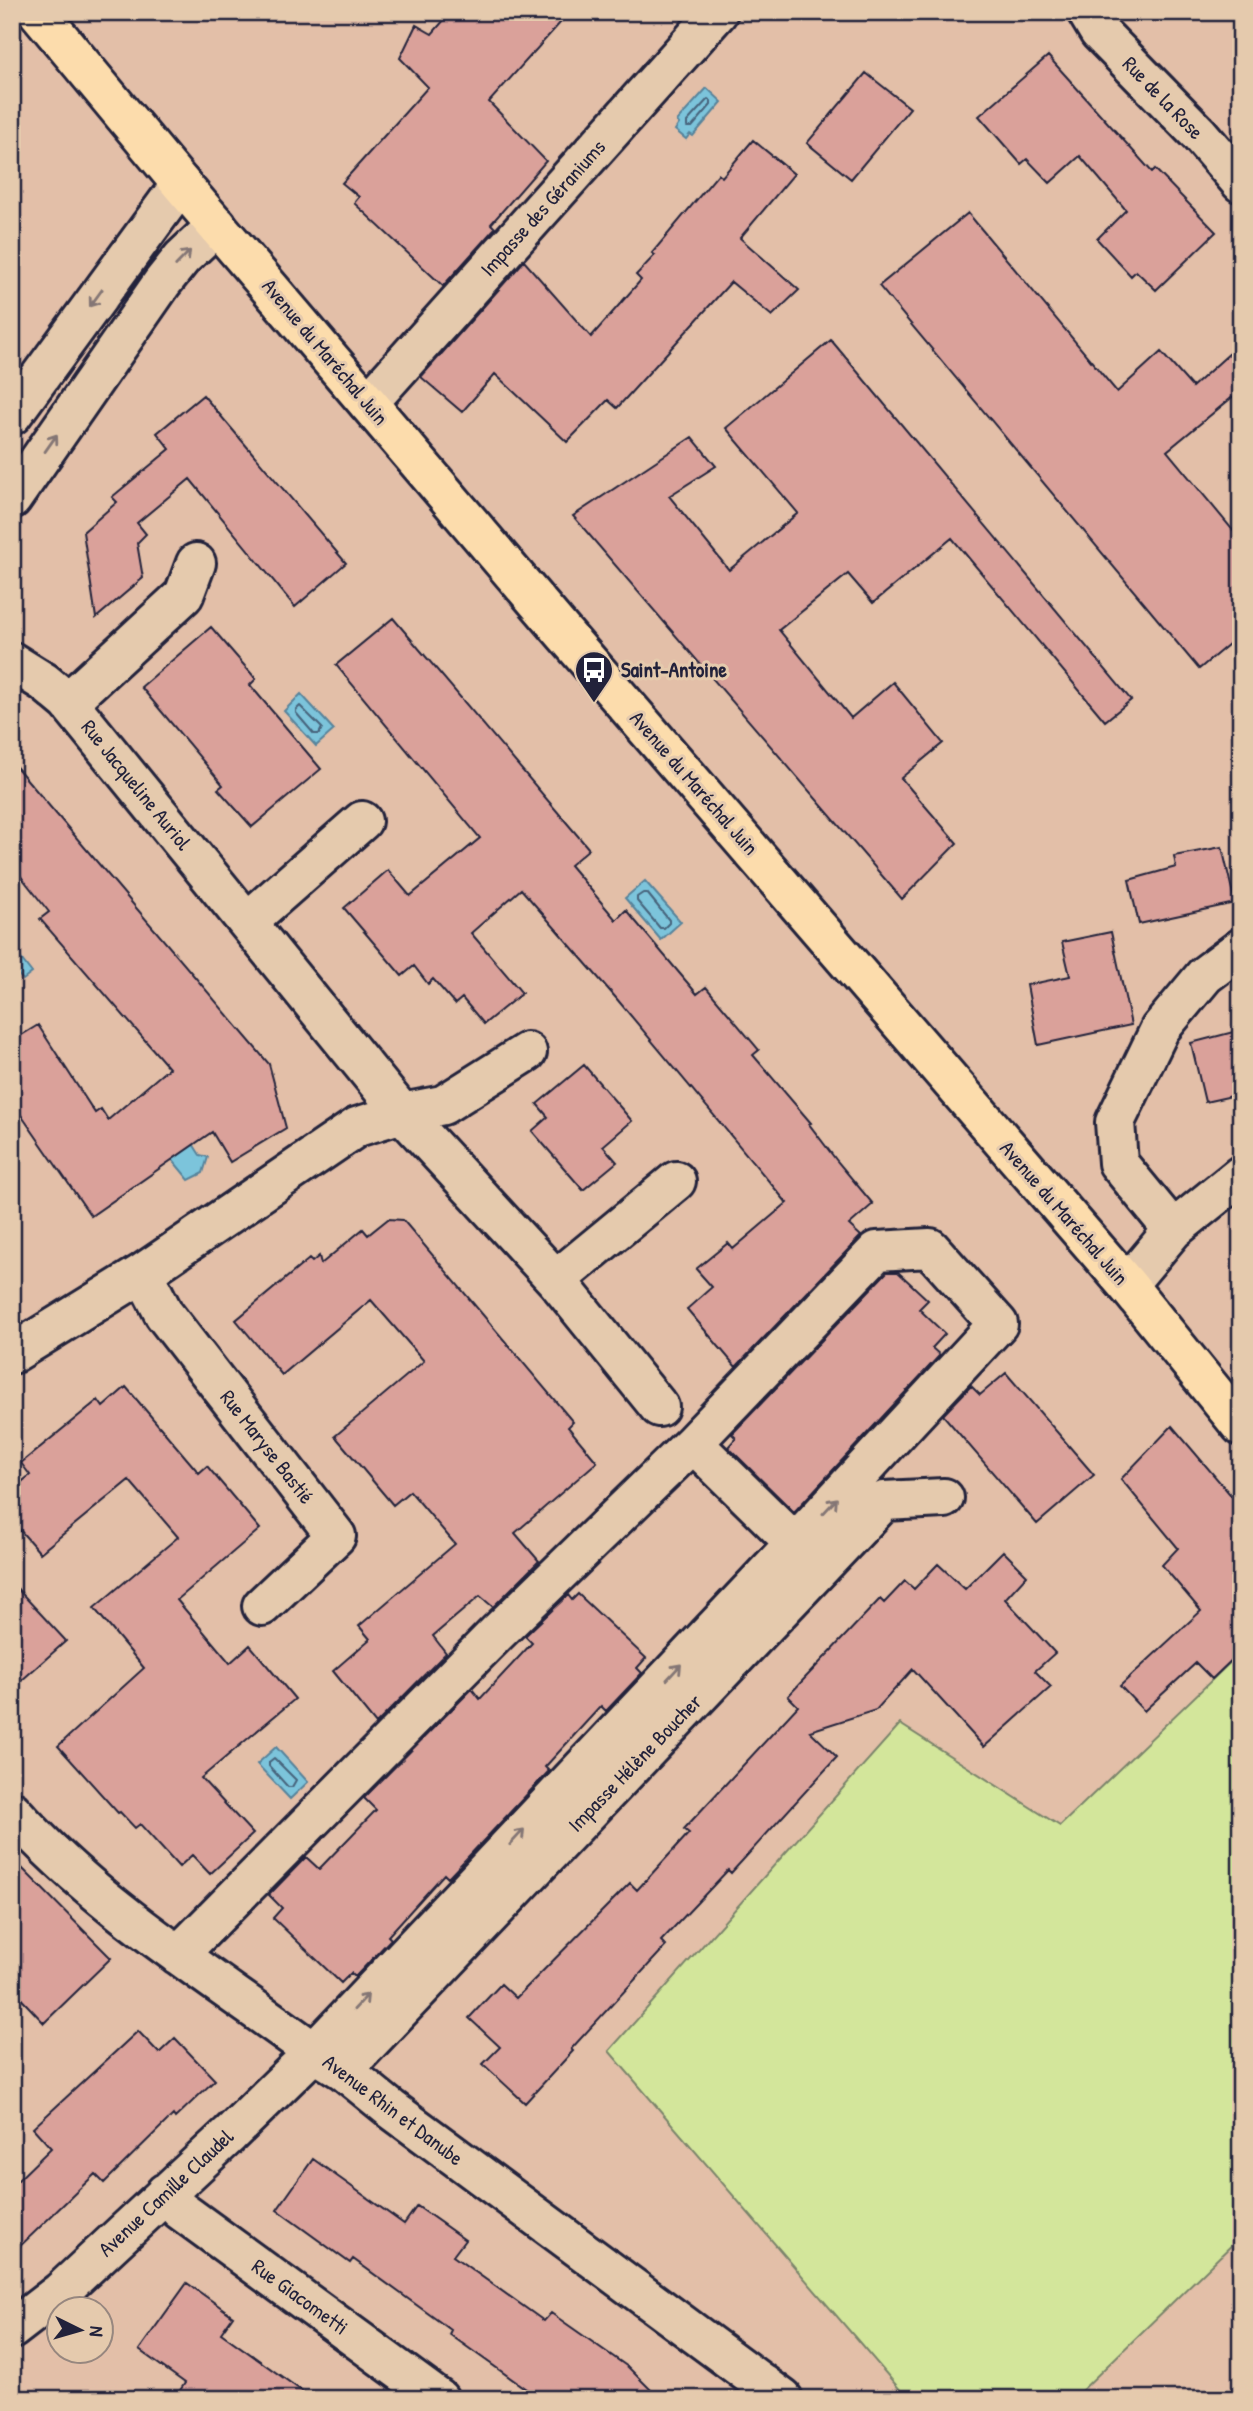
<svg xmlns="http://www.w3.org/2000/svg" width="1253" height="2411" font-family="'Patrick Hand',sans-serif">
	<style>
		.green { fill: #d3e69b; stroke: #7a846b; stroke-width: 2 }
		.water { fill: #7bc4db; stroke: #57839b; stroke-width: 2 }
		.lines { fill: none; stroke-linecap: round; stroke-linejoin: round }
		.shore { stroke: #46637b; stroke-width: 2 }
		.building { fill: #daa19a; stroke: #22223b; stroke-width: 2 }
		.minor-casing { stroke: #22223b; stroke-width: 44 }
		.major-casing { stroke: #22223b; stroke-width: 44 }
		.minor { stroke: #e5caad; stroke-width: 38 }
		.major { stroke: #fcdcac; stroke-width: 38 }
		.oneway { stroke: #847674 }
		.labels { text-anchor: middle; stroke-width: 6; stroke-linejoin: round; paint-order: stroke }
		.street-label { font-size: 21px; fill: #22223b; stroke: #e5caad }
		.poi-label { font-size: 21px; font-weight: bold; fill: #22223b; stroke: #e5caad; text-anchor: start }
	</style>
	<rect width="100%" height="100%" fill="#e3bfa8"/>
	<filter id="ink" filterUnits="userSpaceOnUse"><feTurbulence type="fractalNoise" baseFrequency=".0143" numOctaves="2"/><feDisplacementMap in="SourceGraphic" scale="14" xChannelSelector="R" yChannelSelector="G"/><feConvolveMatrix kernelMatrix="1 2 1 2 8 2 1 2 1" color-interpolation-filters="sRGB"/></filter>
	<g filter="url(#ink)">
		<path class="green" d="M1241 1652V2236L1073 2399H908L609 2051 900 1724 1060 1826Z"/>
		<path class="water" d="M707 88 722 102 693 136 690 134 686 139 675 130 679 124 677 121Z
			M301 694 334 730 316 746 284 711Z
			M645 881 681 922 661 940 625 898Z
			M12 947 32 973 23 980 16 972 12 975Z
			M156 1140 193 1144 200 1155 208 1157 203 1173 189 1180Z
			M276 1747 308 1782 290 1799 257 1764Z"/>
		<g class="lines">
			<path class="shore" d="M708 99 711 101V105L692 127H687V122Z
				M300 706 322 728 319 734H314L296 713V710Z
				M643 893H647L669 920V923L664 928H660L637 901V897Z
				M274 1758 296 1780 292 1787H288L269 1766V1762Z"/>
		</g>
		<path class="building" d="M451 12H570L489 102 546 161 491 224 495 228 443 286 354 203 359 197 342 183 428 87 400 58 416 25 432 34Z
			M1048 56 1152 172 1155 169 1216 232 1156 290 1136 271 1131 276 1097 239 1126 210 1080 156 1050 183 1027 159 1021 164 979 116Z
			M866 73 910 108 851 179 807 143Z
			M753 140 794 174 740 238 799 290 772 316 731 282 617 408 608 400 567 442 495 374 462 412 421 377 524 261 591 337 641 280 636 275 655 255 652 253 718 174 722 177Z
			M968 213 1117 392 1161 352 1192 387 1241 343V390L1167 451 1241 540V634L1199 669 879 286Z
			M831 340 1131 700 1105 721 952 538 873 603 848 574 779 630 851 718 893 682 943 743 901 778 957 843 902 899 573 516 692 437 716 466 669 496 729 570 798 513 726 428Z
			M203 395 346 563 295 607 190 479 137 523 146 534 137 543 143 578 96 618 83 532 117 502 112 497 170 449 157 433Z
			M393 618 589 849 570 865 616 920 626 910 697 994 706 987 759 1050 753 1055 811 1123 809 1124 837 1161 873 1204 849 1225 861 1236 736 1367 687 1309 712 1287 696 1269 728 1243 733 1249 787 1203 616 998 521 889 471 933 522 993 484 1024 462 998 455 1004 433 979 428 984 414 966 402 976 344 908 388 870 410 896 480 838 336 665Z
			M211 627 256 679 250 685 321 769 252 827 218 789 223 785 141 687Z
			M12 762 269 1064 286 1128 230 1162 212 1132 91 1216 12 1102V1041L38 1025 95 1113 101 1109 108 1120 169 1068 40 919 49 912 12 865Z
			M1222 847 1235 903 1139 924 1129 880 1176 867 1174 856Z
			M1111 932 1131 1025 1038 1045 1027 985 1070 976 1062 942Z
			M1241 1030V1094L1205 1102 1191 1043Z
			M584 1065 632 1121 603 1146 617 1162 583 1190 532 1131 548 1117 537 1104Z
			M388 1219 403 1220 573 1422 568 1427 597 1462 515 1533 539 1561 493 1607 480 1596 433 1636 446 1653 376 1724 333 1671 370 1639 359 1626 455 1544 410 1491 393 1505 335 1436 424 1361 371 1300 282 1375 236 1320 309 1259 312 1262 319 1256 321 1264 363 1229 368 1235Z
			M887 1272H898L928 1300 919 1309 945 1334 932 1348 940 1355 794 1512 728 1447 736 1438 732 1434Z
			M1006 1373 1094 1475 1037 1524 943 1415 971 1386 980 1395Z
			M126 1387 199 1473 207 1466 260 1529 177 1600 230 1663 250 1645 295 1699 201 1778 253 1834 210 1874 192 1855 179 1867 140 1824 135 1828 120 1812 118 1813 58 1746 144 1668 94 1608 178 1537 129 1480 40 1553 12 1521V1490L30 1475 21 1463 98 1400 103 1407Z
			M1172 1426 1241 1507V1657L1238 1654 1212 1679 1196 1663 1144 1711 1120 1686 1201 1611 1162 1565 1178 1548 1121 1479Z
			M1003 1551 1027 1575 1005 1599 1055 1653 1035 1671 1051 1687 984 1747 913 1669 876 1710 810 1731 837 1757 731 1873 728 1870 661 1941 666 1946 571 2049 573 2051 525 2103 483 2064 500 2047 469 2018 501 1984 516 1998 630 1883 637 1890 689 1833 684 1829 798 1706 788 1696 880 1599 884 1603 905 1581 914 1589 938 1564 965 1589Z
			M12 1583 66 1641 12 1689Z
			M578 1594 646 1658 637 1668 642 1673 606 1711 601 1706 545 1767 549 1771 448 1878 444 1874 388 1936 391 1939 355 1977 351 1973 341 1983 273 1918 282 1908 269 1895 306 1857 319 1869 376 1810 364 1798 472 1689 480 1699 532 1643 525 1636 568 1595 572 1600Z
			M12 1858 111 1958 44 2023 12 1989Z
			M138 2031 159 2053 175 2038 215 2080 175 2118 173 2115 104 2183 95 2174 12 2254V2186L51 2148 33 2128Z
			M313 2159 404 2224 417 2206 465 2240 453 2256 544 2321 551 2313 628 2367 660 2399H540L449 2334 451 2330 353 2259 350 2263 277 2210Z
			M187 2283 233 2316 221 2333 313 2399H174L185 2383 139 2350Z"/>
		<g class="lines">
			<defs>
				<path id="minor" d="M1087 12 1099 32 1199 134 1241 183
					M368 403 718 12
					M12 415 181 184
					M12 499 162 283 182 258 217 225
					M12 662 44 682 68 702 402 1113 556 1280 659 1407
					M68 702 184 595 196 563
					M247 922 362 821
					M1173 1230 1118 1163 1115 1122 1160 1029 1205 975 1241 948
					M143 1273 164 1314 336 1536 262 1606
					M556 1280 676 1181
					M1127 1285 1173 1230 1241 1175
					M12 1354 143 1273 357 1127 402 1113 443 1105 527 1052
					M693 1443 795 1543
					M12 1811C98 1908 210 1975 314 2052L343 2070 391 2109 783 2399
					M343 2070 884 1501 944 1498
					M165 2193 180 2210 439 2399
					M12 2329 60 2292 230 2134 314 2052 795 1543 998 1324 930 1248 877 1251 693 1443 497 1633 178 1955"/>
				<path id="major" d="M38 12 181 184 562 631 1127 1285 1241 1426"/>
			</defs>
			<use href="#minor" class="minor-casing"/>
			<use href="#major" class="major-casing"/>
			<use href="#minor" class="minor"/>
			<use href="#major" class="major"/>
		</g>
		<defs><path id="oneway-shaft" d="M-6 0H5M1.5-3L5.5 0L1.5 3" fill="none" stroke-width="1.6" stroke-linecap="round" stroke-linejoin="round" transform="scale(1.75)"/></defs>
		<g class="oneway">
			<use href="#oneway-shaft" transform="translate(183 258) rotate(-46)"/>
			<use href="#oneway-shaft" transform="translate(96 298) rotate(126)"/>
			<use href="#oneway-shaft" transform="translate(51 443) rotate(-55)"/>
			<use href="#oneway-shaft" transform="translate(830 1506) rotate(-47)"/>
			<use href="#oneway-shaft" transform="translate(674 1672) rotate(-47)"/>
			<use href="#oneway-shaft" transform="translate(517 1837) rotate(-47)"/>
			<use href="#oneway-shaft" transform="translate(361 2002) rotate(-47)"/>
		</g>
	</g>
	<defs>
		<symbol id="bus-pin" viewBox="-11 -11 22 30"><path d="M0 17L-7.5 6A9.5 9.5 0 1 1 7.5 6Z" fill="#22223b" stroke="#e5caad"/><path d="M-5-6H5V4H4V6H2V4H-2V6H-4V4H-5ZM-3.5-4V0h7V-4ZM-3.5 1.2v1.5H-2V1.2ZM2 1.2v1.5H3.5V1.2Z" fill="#fff"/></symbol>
	</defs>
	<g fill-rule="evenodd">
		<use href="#bus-pin" x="572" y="648" width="44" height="60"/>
	</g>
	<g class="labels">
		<g class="street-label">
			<text transform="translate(1163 98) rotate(46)" y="7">Rue de la Rose</text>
			<text transform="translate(543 208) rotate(-48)" y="7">Impasse des Géraniums</text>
			<text transform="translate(325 352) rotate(50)" y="7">Avenue du Maréchal Juin</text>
			<text transform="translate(694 783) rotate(49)" y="7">Avenue du Maréchal Juin</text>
			<text transform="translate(136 785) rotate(51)" y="7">Rue Jacqueline Auriol</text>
			<text transform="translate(1064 1213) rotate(49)" y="7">Avenue du Maréchal Juin</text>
			<text transform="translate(267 1447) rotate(52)" y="7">Rue Maryse Bastié</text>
			<text transform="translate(635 1763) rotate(-46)" y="7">Impasse Hélène Boucher</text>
			<text transform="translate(393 2110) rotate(37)" y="7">Avenue Rhin et Danube</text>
			<text transform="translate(166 2193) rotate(-43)" y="7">Avenue Camille Claudel</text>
			<text transform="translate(300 2297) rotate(36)" y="7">Rue Giacometti</text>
		</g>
		<g class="poi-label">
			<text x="621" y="677">Saint-Antoine</text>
		</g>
	</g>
	<rect width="1253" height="2411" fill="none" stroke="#e5caad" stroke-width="42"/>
	<rect x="21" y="21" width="1211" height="2369" fill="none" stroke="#22223b" stroke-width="2.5" filter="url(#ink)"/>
	<g transform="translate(80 2330) rotate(95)"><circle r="33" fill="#e5caad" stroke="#97877f" stroke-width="2"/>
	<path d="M0-5L12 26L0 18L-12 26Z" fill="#22223b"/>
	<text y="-10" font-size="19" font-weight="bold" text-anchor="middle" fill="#22223b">N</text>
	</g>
</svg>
